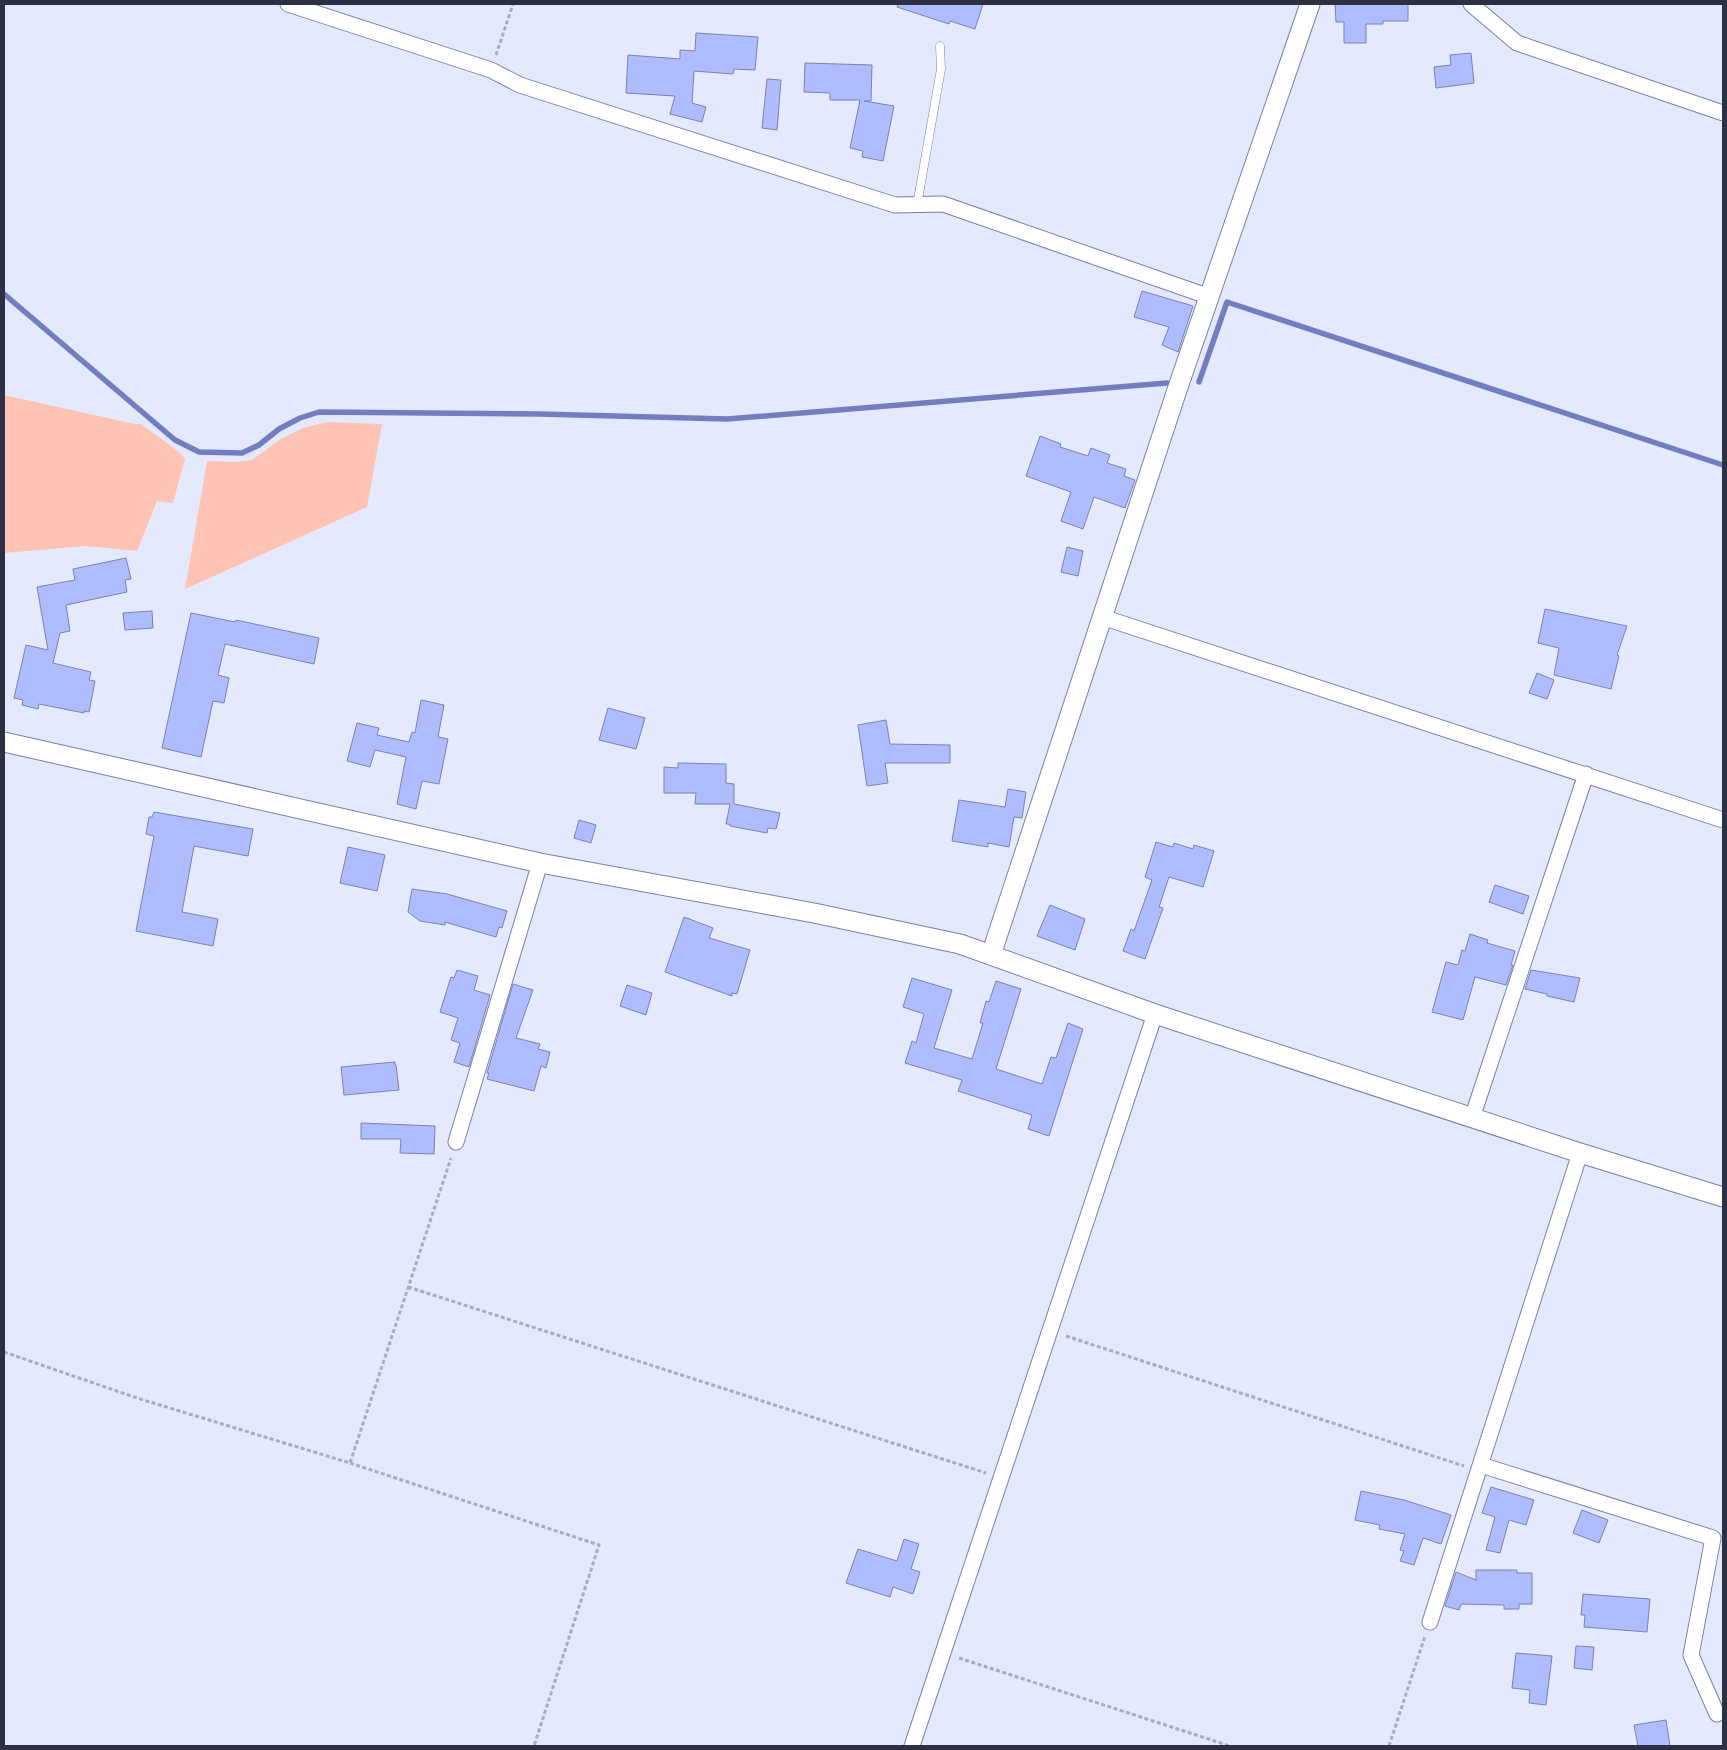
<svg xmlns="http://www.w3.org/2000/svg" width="1727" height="1750" font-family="Literata,serif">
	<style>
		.green { fill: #ffc3b3 }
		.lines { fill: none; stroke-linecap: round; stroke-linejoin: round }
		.stream { stroke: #737ec1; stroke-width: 5.5 }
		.building { fill: #afbcff; stroke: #7a82ad }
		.service-casing { stroke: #7780ab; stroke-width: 9 }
		.minor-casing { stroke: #7780ab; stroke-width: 17 }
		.tertiary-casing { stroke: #7780ab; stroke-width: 21 }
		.path { stroke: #a8acbf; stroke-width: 3; stroke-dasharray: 4 2.5; stroke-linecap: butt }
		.service { stroke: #fff; stroke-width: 8 }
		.minor { stroke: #fff; stroke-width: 15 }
		.tertiary { stroke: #fff; stroke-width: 19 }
	</style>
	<rect width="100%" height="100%" fill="#e5e9fd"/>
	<path class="green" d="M4 395 135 424H141L179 452 185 459 173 503 157 501 137 551 87 546 4 553Z
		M327 422 382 424 367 507 185 589 207 461 236 462 252 460 281 439 303 428Z"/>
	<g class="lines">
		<path class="stream" d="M4 294 175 440 199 452 242 453 259 445 279 429 300 418 319 412 539 414 727 419 1167 383
			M1199 382 1227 302 1723 465"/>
	</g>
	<path class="building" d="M898 4H983L975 29 950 21 949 24 897 7Z
		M1335 4H1408V21H1383V24H1366V43H1344V22H1336Z
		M696 33 758 37 755 70 734 69 733 74 694 71 692 103 706 107 702 122 670 114 675 96 626 93 628 55 680 59V50L695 51Z
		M1471 53 1474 83 1436 88 1434 67 1451 65 1450 55Z
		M805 63 872 65 871 101H864L894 106 883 161 862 157 863 151 850 148 860 100H830V93L804 92Z
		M767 79 781 80 777 130 762 128Z
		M1142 291 1193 306 1178 352 1162 345 1169 327 1134 317Z
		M1040 436 1061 444 1060 447 1088 456 1091 448 1110 455 1107 463 1126 469 1124 476 1135 480 1125 508 1094 497 1083 529 1061 521 1071 492 1026 476Z
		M1067 547 1083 551 1078 576 1061 572Z
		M126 558 131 579 125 580 127 592 66 605 70 631 60 633 53 663 91 672 89 680 95 681 89 712 84 711V713L39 704 38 709 22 705 23 700 14 698 26 645 48 650 37 587 75 580 73 569Z
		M1545 609 1627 626 1617 655 1619 656 1611 689 1554 675 1559 648 1538 643Z
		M152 611 153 628 125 630 123 613Z
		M191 613 235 622 236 620 319 638 314 664 225 644 218 675 229 678 224 703 213 701 201 757 162 748Z
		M1537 673 1554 680 1547 699 1529 693Z
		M421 700 444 705 438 737 448 739 439 784 422 781 416 809 397 804 406 757 375 750 370 767 347 761 357 723 379 728 377 735 409 742 412 732 415 733Z
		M608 708 645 718 636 749 599 740Z
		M886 720 890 744 950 745V763H885L888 783 867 786 858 725Z
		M678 763 726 764V783L734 784V804L780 813 776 829 768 828 767 833 730 826 729 824H726L730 804H695L696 793H664V767L678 768Z
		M1008 789 1026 792 1022 818 1014 817 1009 847 988 843V847L952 841 959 800 1005 807Z
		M154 812 253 829 248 856 194 846 182 912 218 919 213 946 136 931 154 836 146 834 149 817H152Z
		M579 820 596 825 591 843 574 838Z
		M1156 842 1173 847 1174 843 1193 849 1194 845 1214 851 1203 887 1169 877 1159 907 1163 908 1145 959 1123 951 1131 929 1134 931 1152 880 1145 877Z
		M348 847 385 855 377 891 340 883Z
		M1495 885 1529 896 1523 914 1489 902Z
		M412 889 447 894 507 911 502 928 499 927 496 937 445 922V925L420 921 408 912Z
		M1050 905 1085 919 1075 950 1037 936Z
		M684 917 713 928 709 938 750 950 737 994 732 993V996L665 972Z
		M1470 934 1488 940 1487 943 1515 951 1511 965H1513L1506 985 1475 977 1463 1020 1432 1012 1446 962 1458 965 1462 950 1465 951Z
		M457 970 478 976 474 990 490 995 469 1067 454 1062 460 1043 451 1040 458 1018 440 1012 451 977 454 978Z
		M1531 970 1580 978 1574 1002 1547 996V994L1525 989Z
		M912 978 952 990 934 1048 972 1059 983 1023H980L986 1001 989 1002 996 981 1021 989 996 1069 1042 1084 1051 1057 1056 1058 1068 1023 1083 1029 1049 1136 1028 1129 1032 1115 958 1091 962 1080 905 1063 912 1041 916 1043 924 1014 903 1007Z
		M513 984 533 990 516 1038 540 1044 538 1049 550 1052 546 1068 541 1066 534 1091 487 1079 489 1073H487Z
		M627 985 652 993 646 1015 620 1006Z
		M395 1062V1065H396L399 1090 344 1095 341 1067Z
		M361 1123 435 1126 434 1154 400 1153 401 1139H361Z
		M1491 1487 1534 1500 1526 1525 1509 1520 1500 1553 1486 1550 1495 1517 1482 1513Z
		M1361 1491 1404 1500 1451 1515 1441 1544 1423 1538 1414 1565 1400 1561 1404 1551 1400 1550 1405 1534 1379 1529 1380 1525 1355 1520Z
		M1582 1510 1608 1520 1599 1543 1573 1533Z
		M904 1539 919 1544 911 1569 920 1572 913 1594 893 1587 890 1597 846 1583 858 1549 897 1561Z
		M1476 1570H1517V1573H1532V1604H1519V1609H1504V1605L1461 1604 1459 1610 1445 1606 1456 1572 1476 1580Z
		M1583 1594 1650 1599 1647 1632 1584 1627 1585 1615H1581Z
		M1576 1646 1594 1647 1592 1670 1574 1668Z
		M1516 1653 1552 1656 1546 1705 1529 1703 1530 1690 1512 1688Z
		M1666 1720 1670 1746H1638L1634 1725Z"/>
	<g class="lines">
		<defs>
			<path id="service" d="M917 205 941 69 940 46"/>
			<path id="minor" d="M288 4 491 70 520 85 895 205 943 204 1210 297
				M1471 4 1517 43 1723 113
				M1102 617 1723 820
				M1472 1118 1586 774
				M456 1142 540 863
				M1481 1465 1713 1538 1691 1655 1717 1714
				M1430 1622 1580 1153
				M912 1746 1155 1014"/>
			<path id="tertiary" d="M4 742 540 863 814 913 960 944 1155 1014 1580 1153 1723 1197
				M991 955 1177 390 1310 4"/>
		</defs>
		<use href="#service" class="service-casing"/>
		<use href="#minor" class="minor-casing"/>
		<use href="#tertiary" class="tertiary-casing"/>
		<path class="path" d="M496 55 513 4
			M408 1287 986 1473
			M1066 1336 1464 1466
			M4 1352 137 1398 350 1463 451 1158
			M350 1463 599 1545 534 1746
			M959 1658 1230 1746
			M1389 1746 1425 1636"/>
		<use href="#service" class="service"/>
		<use href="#minor" class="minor"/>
		<use href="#tertiary" class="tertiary"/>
	</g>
	<rect width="1727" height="1750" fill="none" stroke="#2c3042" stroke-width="10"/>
</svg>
